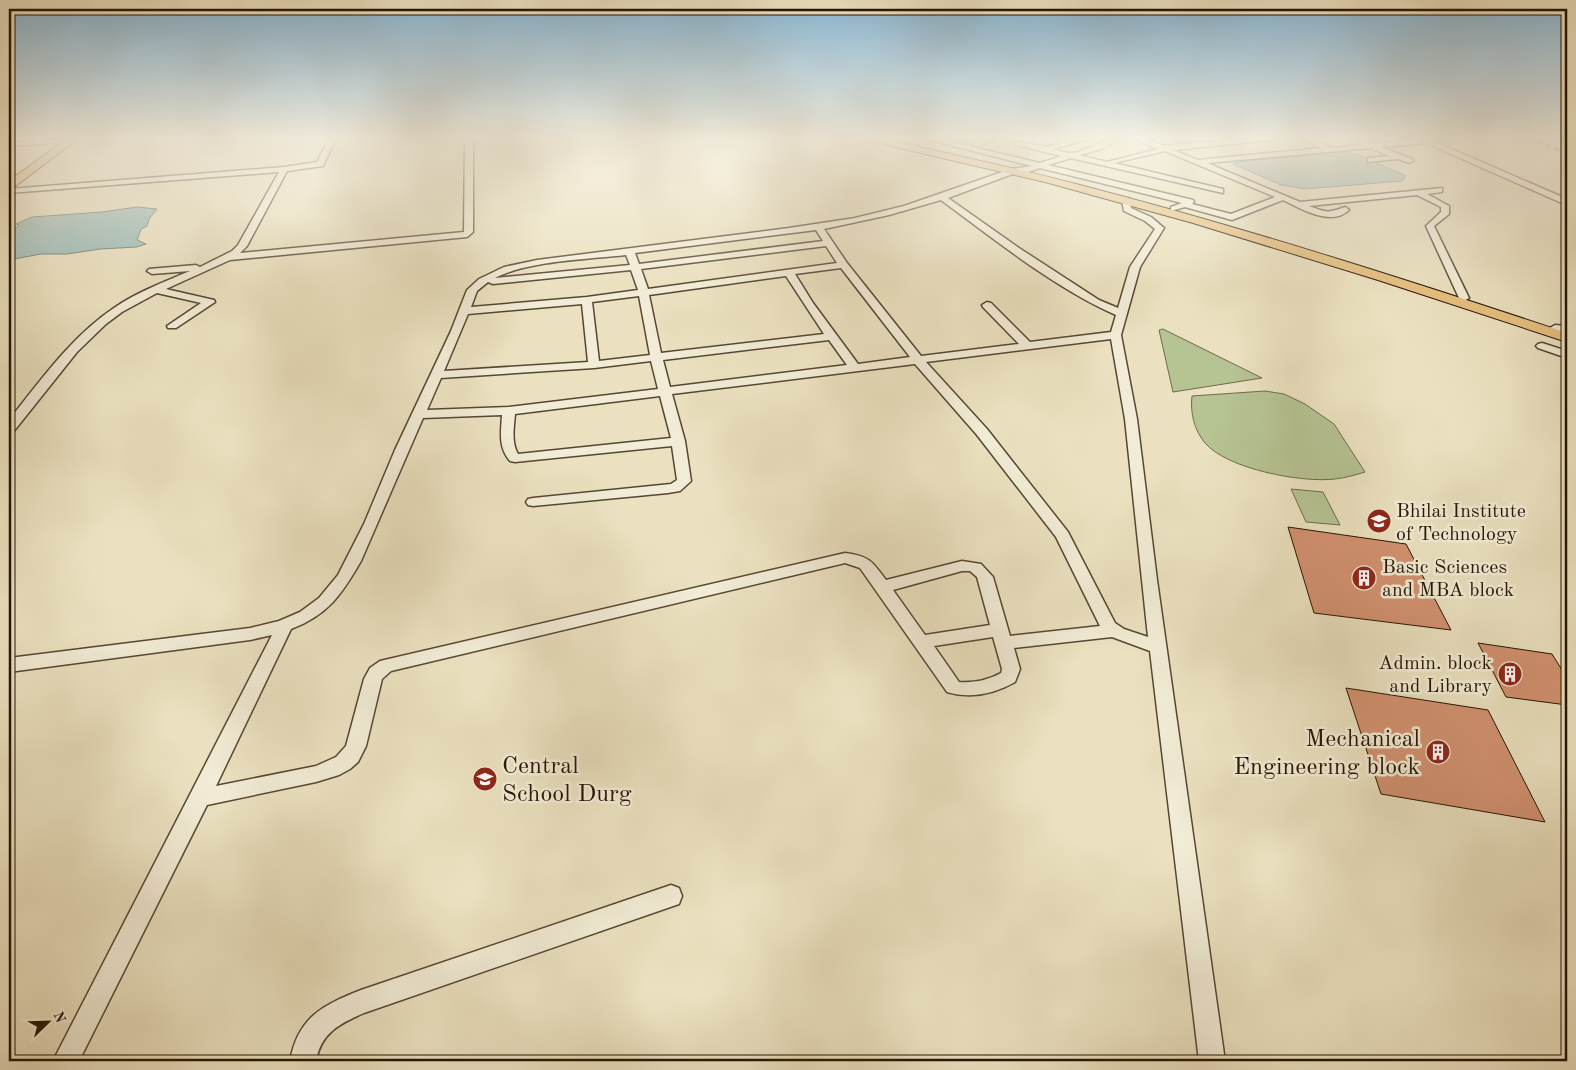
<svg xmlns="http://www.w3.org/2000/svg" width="1576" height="1070" font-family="'Old Standard TT',serif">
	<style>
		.green { fill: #b6c393; stroke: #6e6c4a }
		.water { fill: #9abcb9; stroke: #6c7970 }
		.building { fill: #d29170; stroke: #261402 }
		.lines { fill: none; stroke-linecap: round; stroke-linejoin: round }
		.minor-casing { stroke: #574732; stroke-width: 3 }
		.major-casing { stroke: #261402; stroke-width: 2 }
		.minor { fill: #f2ecd6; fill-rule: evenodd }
		.major { fill: #e6c080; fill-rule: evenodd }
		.rail { stroke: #261402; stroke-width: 2; stroke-dasharray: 4.5 4.5; stroke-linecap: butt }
		.labels { text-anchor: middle; stroke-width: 5; stroke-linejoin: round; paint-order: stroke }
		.poi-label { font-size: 20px; fill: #261402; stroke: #f2ecd6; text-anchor: start }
		.near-poi-label { font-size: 24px; fill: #261402; stroke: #f2ecd6; text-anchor: end }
	</style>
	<rect width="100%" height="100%" fill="#ebe1c0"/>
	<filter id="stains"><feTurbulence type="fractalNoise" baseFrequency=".004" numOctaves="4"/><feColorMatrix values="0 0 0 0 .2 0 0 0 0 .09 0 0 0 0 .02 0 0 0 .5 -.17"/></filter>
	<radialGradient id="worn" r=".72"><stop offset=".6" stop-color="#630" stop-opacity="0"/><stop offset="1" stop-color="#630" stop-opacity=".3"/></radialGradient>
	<path class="green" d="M1163 329 1262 378 1173 392 1159 330Z
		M1265 391 1284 394 1305 404 1334 424 1365 472C1355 475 1345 478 1335 479 1302 483 1227 469 1205 443 1194 430 1190 412 1192 396Z
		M1291 489 1323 492 1340 525 1306 522Z"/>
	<path class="water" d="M1338 152 1357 154 1406 176 1402 181 1305 189 1281 185 1233 164 1239 162Z
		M137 207 157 209 149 219 147 226 141 229 137 240 146 244 137 247 100 249 67 254H41L9 260V242L12 236 9 234 19 225 16 224 32 217 102 212Z"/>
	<path class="building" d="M1288 527 1406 544 1451 630 1314 613Z
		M1478 643 1552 654 1567 678V705L1506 697Z
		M1346 688 1488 710 1545 822 1381 794Z"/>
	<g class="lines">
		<defs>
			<path id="minor" d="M329 138H336L323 166 287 171 247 246 240 253 464 232 465 138H473V232L467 237 230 260 166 289 214 300 215 302 176 328H168L167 326 201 303 157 293 122 312 106 324 77 352 14 431 9 432V420C41 380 71 337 114 308 137 292 164 282 190 271L152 274 147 271 149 269 196 265 200 267 232 251 238 245 279 172 9 193V189L284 167 317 162Z
				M922 138H934L1040 163 1062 156 1016 145V141L1046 147 1079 138H1086L1085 140 1053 149C1058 150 1064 153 1069 153 1087 153 1102 138 1119 138L1102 149 1079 155 1107 162 1158 149 1131 138H1141L1165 146 1249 138H1275L1272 140 1173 150 1198 160 1321 148 1300 138H1309L1331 148 1362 145 1349 138H1358L1373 144 1426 138 1567 199V204H1564L1426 143 1381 147 1412 159 1413 161 1409 163 1398 159 1368 162V158L1389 156 1371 148 1207 163 1300 202 1442 188V192L1427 194 1449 206V214L1434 226 1469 298 1464 301 1459 298 1426 226 1441 212V207L1417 195 1309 206C1328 213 1327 213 1345 207L1349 210C1331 227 1302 209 1283 200L1232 220 1185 207 1171 211V207L1182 203 1040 168 1025 173H1015L948 198 1019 248 1099 300 1118 308 1130 267 1155 229 1145 221 1124 211 1122 200 1129 198 1131 208 1151 217 1164 228 1140 267 1121 335 1137 419 1157 580 1225 1061H1199L1150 651 1112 637 1014 648 1020 669 1015 682C994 694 970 699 947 692L860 568 845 563 391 671 382 679 366 746 358 762 350 769 339 775 316 782 207 805 79 1061H53L272 635 250 640 9 672V658L250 628 279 621 300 612 319 598 338 575 364 524 395 450 451 331 467 290 479 279 504 267 537 260 789 228 855 218 904 206 1011 169 1032 166ZM1165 151 1275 197 1231 214 1192 204 1194 202 1193 200 1048 165 1071 158 1223 193V189L1114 163ZM941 200C994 239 1056 289 1116 315L1111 332 1030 342 991 303 987 302 982 305 983 307 1019 344 921 356 847 263 824 229 889 215ZM816 230 823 241 639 264 635 253ZM826 246 837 263 648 289 641 269ZM626 255 630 265 495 278C527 261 589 259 626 255ZM841 268 910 357 858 364 813 303 795 274ZM631 270 638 290 587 297 471 307 477 291 488 282 493 284ZM786 276 824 334 661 353 649 295ZM639 296 650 355 599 361 592 302ZM582 304 588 362 444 371 468 314ZM1111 339 1125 419 1148 637 1124 629 1115 623 1068 532 987 429 926 362ZM829 340 847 365 670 387 663 360ZM651 361 658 389 509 407 427 410 441 378 594 368ZM915 364 977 435 1056 537 1100 626 1010 636 993 577 981 564 962 561 886 580C872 561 869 556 845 553L380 661 370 668 364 679 346 746 336 757 316 766 216 786 291 629C328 615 342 594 361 561L423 418 502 415C501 432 498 447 510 461L515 462 672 446 677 480 671 484 533 498 528 499 526 502 528 505 533 506 668 493 680 491 691 481 685 441 672 394ZM660 396 671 438 518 454C511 442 514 427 515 414ZM962 571H970L977 577 990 625 925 635 893 590ZM993 637 1002 669 1001 673C988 680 974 683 959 682L934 646Z
				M987 138H996L979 147 972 145Z
				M73 139V141L71 142 9 146V142Z
				M1555 325 1567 326V332L1551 330 1550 328Z
				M1542 343 1567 351V358L1538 348 1536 346 1538 344Z
				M671 885 679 888 682 896 679 904 364 1013C339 1024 321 1033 316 1061H290C298 1017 323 1005 361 990Z"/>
			<path id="major" d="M68 138H79L13 188 9 189V181Z
				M865 138H882C947 154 1012 167 1076 184 1242 227 1405 279 1567 333V342L1378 280 1193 223 1045 182 895 147Z"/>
		</defs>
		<use href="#minor" class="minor-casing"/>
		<use href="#major" class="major-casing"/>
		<use href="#minor" class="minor"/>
		<use href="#major" class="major"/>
		<path class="rail" d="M1530 138 1567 153
			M1552 138 1567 144"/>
	</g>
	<linearGradient id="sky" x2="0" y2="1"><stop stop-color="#89b7d5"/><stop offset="0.48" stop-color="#f6f2e3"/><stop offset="1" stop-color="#f6f2e3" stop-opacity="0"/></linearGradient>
	<rect width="1576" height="288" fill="url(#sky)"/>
	<defs>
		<symbol id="university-disc" viewBox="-11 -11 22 22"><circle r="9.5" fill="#8f2418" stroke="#f2ecd6"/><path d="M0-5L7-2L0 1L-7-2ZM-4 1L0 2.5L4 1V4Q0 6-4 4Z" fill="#fff"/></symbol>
		<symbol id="building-disc" viewBox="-11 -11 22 22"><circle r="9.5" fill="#8f2418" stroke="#f2ecd6"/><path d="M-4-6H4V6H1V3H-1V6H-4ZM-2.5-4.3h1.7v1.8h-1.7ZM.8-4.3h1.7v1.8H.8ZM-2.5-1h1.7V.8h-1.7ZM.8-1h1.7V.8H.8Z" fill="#fff"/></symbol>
		<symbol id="school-disc" viewBox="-11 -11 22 22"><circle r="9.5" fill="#8f2418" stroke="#f2ecd6"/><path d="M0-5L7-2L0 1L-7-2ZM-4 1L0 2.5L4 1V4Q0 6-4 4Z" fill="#fff"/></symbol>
	</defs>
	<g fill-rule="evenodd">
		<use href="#university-disc" x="1365" y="507" width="28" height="28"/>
		<use href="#building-disc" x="1350" y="564" width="28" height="28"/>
		<use href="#building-disc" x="1496" y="660" width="28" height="28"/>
		<use href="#building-disc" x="1424" y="738" width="28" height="28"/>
		<use href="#school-disc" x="471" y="765" width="28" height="28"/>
	</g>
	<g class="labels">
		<g class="poi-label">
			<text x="1396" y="517">Bhilai Institute<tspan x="1396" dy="23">of Technology</tspan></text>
			<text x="1382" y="573">Basic Sciences<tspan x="1382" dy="23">and MBA block</tspan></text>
			<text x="1492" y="669" text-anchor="end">Admin. block<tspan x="1492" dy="23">and Library</tspan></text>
		</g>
		<g class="near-poi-label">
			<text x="1420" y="746">Mechanical<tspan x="1420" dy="28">Engineering block</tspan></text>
			<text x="502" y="773" text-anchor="start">Central<tspan x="502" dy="28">School Durg</tspan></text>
		</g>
	</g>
	<rect width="1576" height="1070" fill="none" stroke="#ebe1c0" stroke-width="30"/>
	<rect x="10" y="10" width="1556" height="1050" fill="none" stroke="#261402" stroke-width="2.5"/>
	<rect x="15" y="15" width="1546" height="1040" fill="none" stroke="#261402"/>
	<g transform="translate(48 1022) rotate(67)" stroke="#f2ecd6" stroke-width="4" paint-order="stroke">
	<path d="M0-4L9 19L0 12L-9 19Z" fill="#261402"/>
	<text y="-8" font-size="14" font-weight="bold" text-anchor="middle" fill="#261402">N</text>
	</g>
	<rect width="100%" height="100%" filter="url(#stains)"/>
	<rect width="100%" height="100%" fill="url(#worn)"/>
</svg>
